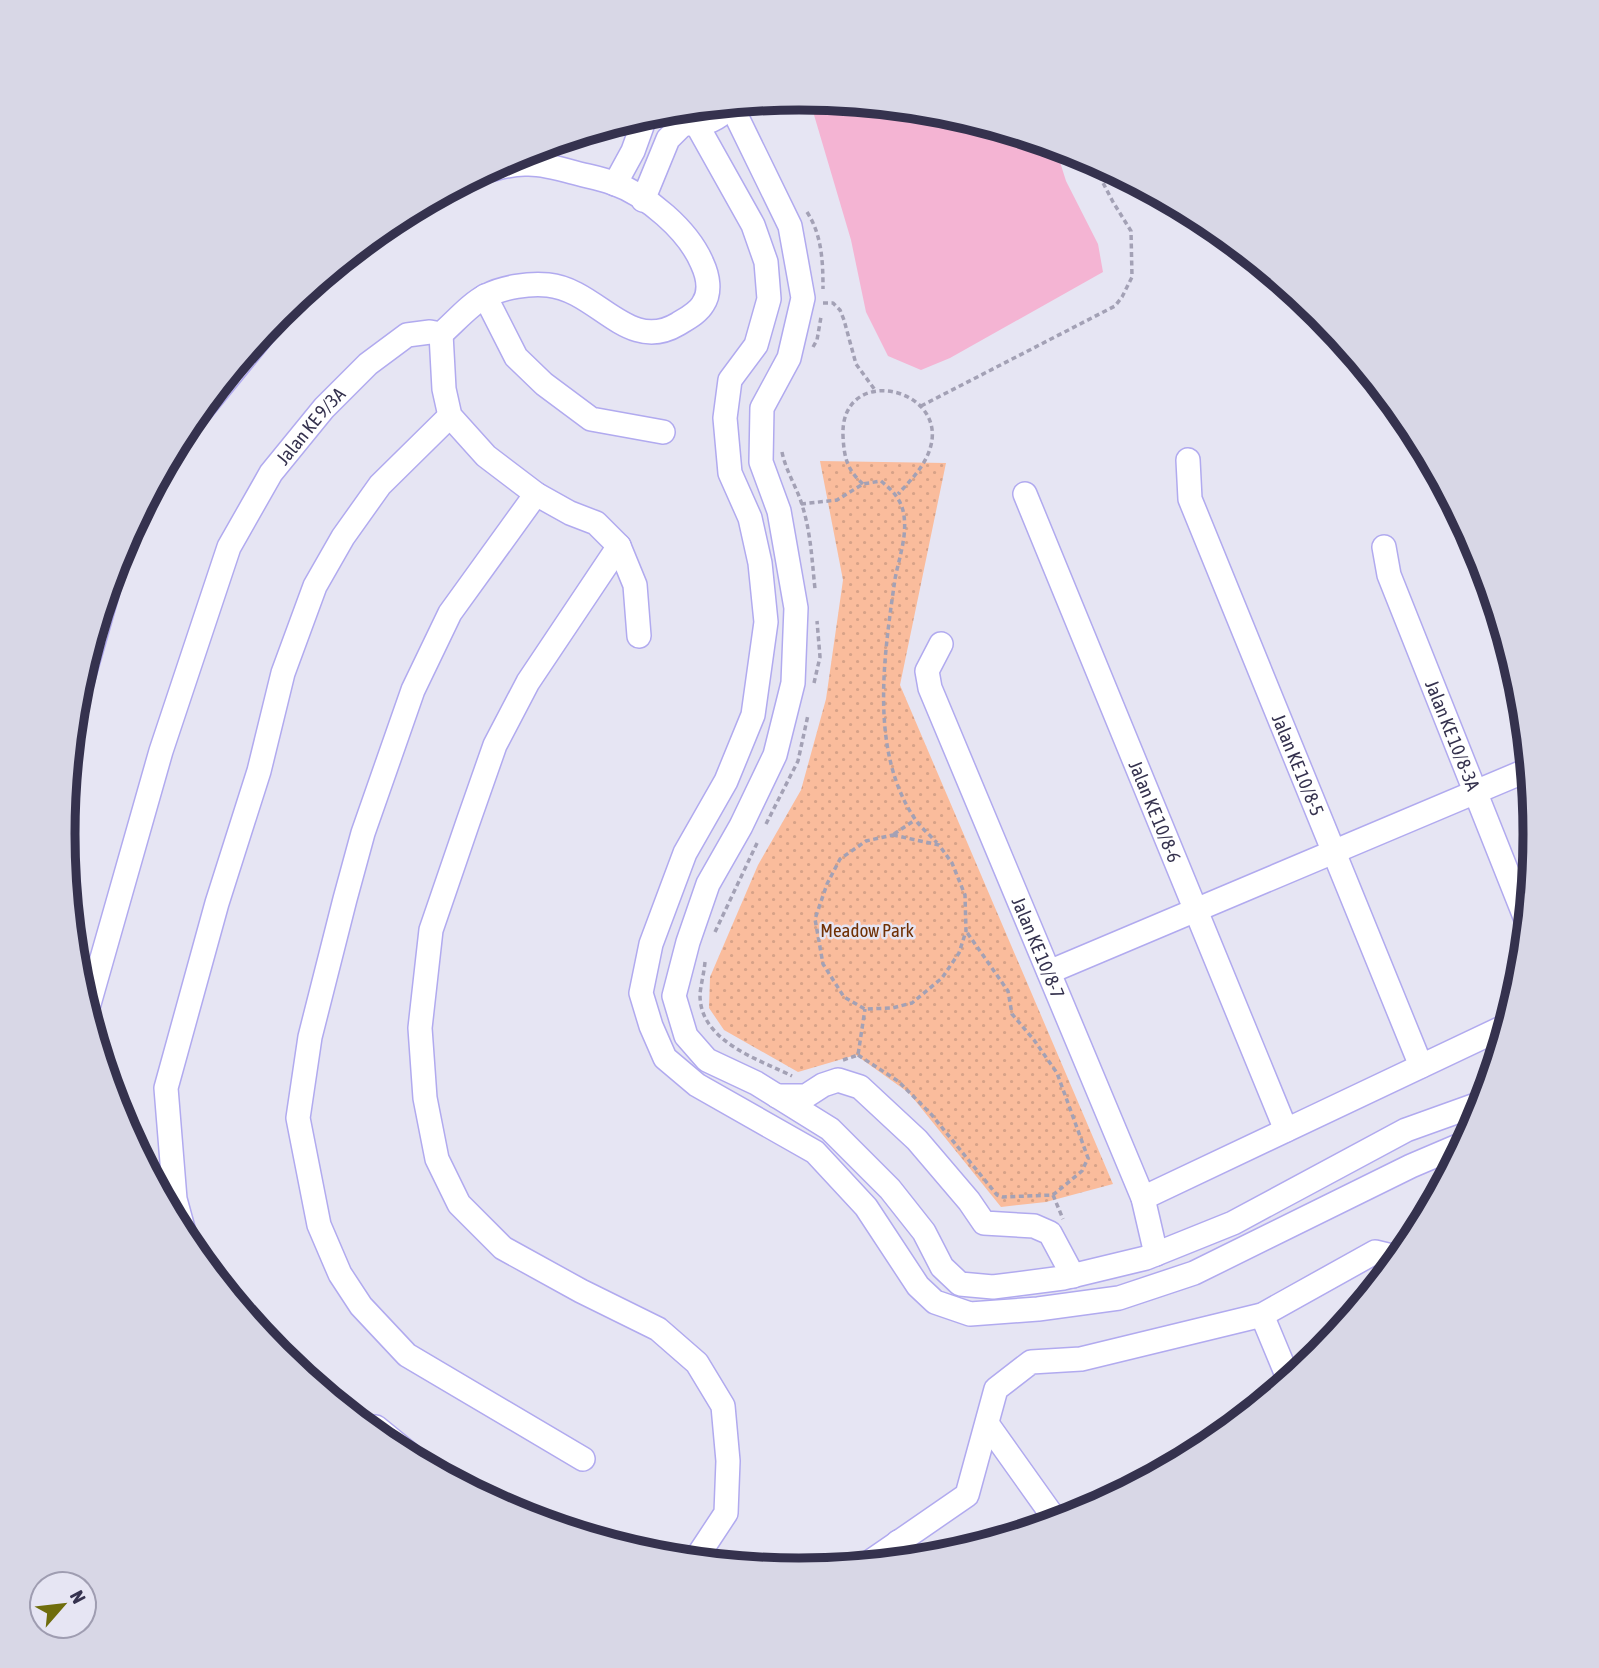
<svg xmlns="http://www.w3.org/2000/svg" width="1599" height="1668" font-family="'Asap Condensed',sans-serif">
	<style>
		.grass { fill: url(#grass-dots) }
		.water { fill: #f4b4d3 }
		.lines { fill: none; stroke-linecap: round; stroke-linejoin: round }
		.minor-casing { stroke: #b1aaef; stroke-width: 26 }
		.path { stroke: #a3a1b5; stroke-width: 3.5; stroke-dasharray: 5 3.5; stroke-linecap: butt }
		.minor { stroke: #fff; stroke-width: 23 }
		.labels { text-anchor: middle; stroke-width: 5; stroke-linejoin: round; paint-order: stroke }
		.street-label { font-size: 19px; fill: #35324e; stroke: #e6e5f3 }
		.park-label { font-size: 19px; fill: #6f3004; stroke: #e6e5f3 }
		.rim { fill: none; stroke: #35324e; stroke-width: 9 }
	</style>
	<defs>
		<pattern id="grass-dots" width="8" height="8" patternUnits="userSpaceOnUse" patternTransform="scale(1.75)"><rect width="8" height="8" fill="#fabc9c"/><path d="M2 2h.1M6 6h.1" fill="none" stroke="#d7a288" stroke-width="1.8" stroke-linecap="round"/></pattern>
	</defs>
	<rect width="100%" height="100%" fill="#e6e5f3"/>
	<path class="grass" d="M820 461 946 463 900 685 1113 1184 1046 1202 1001 1207 909 1093 856 1055 798 1072 724 1030 709 1008 710 977 758 865 801 790 826 699 843 580Z"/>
	<path class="water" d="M809 98 944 112 1055 146 1066 181 1098 244 1103 272 950 358 921 370 888 356 866 312 851 240Z"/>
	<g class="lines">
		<defs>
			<g id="minor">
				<path d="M731 105 790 226 803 298 789 358 762 408 761 462 779 511 796 608 793 683 775 755 741 826 708 884 688 942 674 996 686 1036 707 1060 756 1083 830 1129 890 1189 924 1232 942 1267 960 1284 993 1287 1063 1278 1146 1258 1233 1223 1406 1130 1484 1102"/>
				<path d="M661 111C685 131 712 128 732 104"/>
				<path d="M697 125 753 225 766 262 769 299 756 345 730 380 725 418 730 473 750 518 760 563 766 622 753 715 726 781 685 853 651 944 641 993 651 1026 665 1058 697 1085 815 1152 866 1207 918 1286 935 1302 970 1314 1038 1309 1119 1298 1194 1273 1411 1166 1465 1143"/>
				<path d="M615 184 633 151 646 115"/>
				<path d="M643 200 668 139 683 124"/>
				<path d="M485 296 516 357 544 384 591 419 663 432"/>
				<path d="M441 334 444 389 450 416 486 456 536 494 570 513 596 523 619 546 635 585 639 636"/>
				<path d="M169 459 187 428 284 309"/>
				<path id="s1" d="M1188 460 1190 499 1421 1066"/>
				<path d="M536 494 450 613 413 690 363 833 345 899 310 1037 298 1118 319 1225 340 1274 361 1306 407 1355 583 1459"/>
				<path id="s2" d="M1025 494 1286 1130"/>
				<path d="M619 546 528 682 495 745 468 822 431 930 420 1028 425 1098 437 1159 459 1204 503 1248 581 1291 658 1329 697 1363 723 1406 728 1461 726 1513 695 1560"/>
				<path id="s3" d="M1384 547 1389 575 1527 922"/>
				<path id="s4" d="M941 644 927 671 930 688 1143 1198 1156 1254"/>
				<path d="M76 703 114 570 129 533"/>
				<path d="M1049 972 1530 769"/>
				<path id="s5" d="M87 1011 161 751 229 547 271 473 324 408 368 364 407 335 430 332 441 334C454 323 471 303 486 296 503 287 530 283 548 285 598 290 628 354 678 324 686 319 698 313 703 304 711 292 708 276 702 263 688 230 647 195 613 183 600 178 586 176 572 172 558 168 540 163 525 164 512 164 496 168 483 172"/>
				<path d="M777 1096H806L823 1085 838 1080 860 1087 917 1140 969 1201 984 1223 1034 1226 1050 1233 1073 1276"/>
				<path d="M1143 1198 1508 1025"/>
				<path d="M187 1243 175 1199 166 1088 217 903 259 771 283 673 315 586 343 537 380 485 450 416"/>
				<path d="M1262 1315 1289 1380"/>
				<path d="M988 1425 1057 1522"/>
				<path d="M376 1427 419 1462"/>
				<path d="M898 1542 911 1560"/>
				<path d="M867 1564 967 1495 996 1389 1031 1362 1081 1359 1262 1315 1375 1252 1400 1258"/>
			</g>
		</defs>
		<use href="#minor" class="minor-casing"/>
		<path class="path" d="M807 212C822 235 823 262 823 289
			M823 303H833L840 310 844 320 856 364 875 390
			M813 347 817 340 821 317
			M921 406 1115 306 1122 297 1132 277 1131 231 1113 202 1101 179 1096 161
			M782 452C786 472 798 489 803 508 811 535 812 561 815 589
			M863 484C847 470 844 457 843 436 840 366 939 385 932 440 929 462 912 479 898 494
			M801 504 837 500 863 484 881 481C893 491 902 500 904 516 907 537 899 558 895 579 884 656 869 751 915 819 921 828 930 835 937 843
			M814 683 820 657 817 621
			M766 824 798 761 808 715
			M894 834 915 820
			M893 835 939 845 952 863 965 895 966 931 959 953 942 978 912 1003 892 1008 865 1009 844 997 823 964 815 919 827 884 840 859 866 841Z
			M715 932 758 841
			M705 962C704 973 701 984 700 994 699 1041 758 1059 792 1076
			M858 1055 898 1081 931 1114 997 1195 1003 1197 1053 1195 1082 1171 1088 1158 1057 1073 1034 1040 1012 1014 1008 991 966 931
			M843 1060 858 1055 865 1009
			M1053 1195 1063 1219"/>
		<use href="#minor" class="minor"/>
	</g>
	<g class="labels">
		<g class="street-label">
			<text dy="7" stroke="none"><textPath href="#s5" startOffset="632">Jalan KE 9/3A</textPath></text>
			<text dy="7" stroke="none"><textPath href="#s3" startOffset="201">Jalan KE 10/8-3A</textPath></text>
			<text dy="7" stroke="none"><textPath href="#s1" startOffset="326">Jalan KE 10/8-5</textPath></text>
			<text dy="7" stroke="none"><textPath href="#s2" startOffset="343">Jalan KE 10/8-6</textPath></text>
			<text dy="7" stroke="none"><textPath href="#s4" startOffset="329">Jalan KE 10/8-7</textPath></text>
		</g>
		<g class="park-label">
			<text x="867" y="937">Meadow Park</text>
		</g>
	</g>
	<path d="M0 0H1599V1668H0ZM75 834a724 724 0 1 1 1448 0a724 724 0 1 1-1448 0Z" fill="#d8d7e6" fill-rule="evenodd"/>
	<path class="rim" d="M75 834a724 724 0 1 1 1448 0a724 724 0 1 1-1448 0Z"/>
	<g transform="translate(63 1605) rotate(62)"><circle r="33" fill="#e6e5f3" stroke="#9f9db1" stroke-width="2"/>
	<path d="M0-5L12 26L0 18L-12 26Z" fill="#6f6d0c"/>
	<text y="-10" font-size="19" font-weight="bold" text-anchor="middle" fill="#35324e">N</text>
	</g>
</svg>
